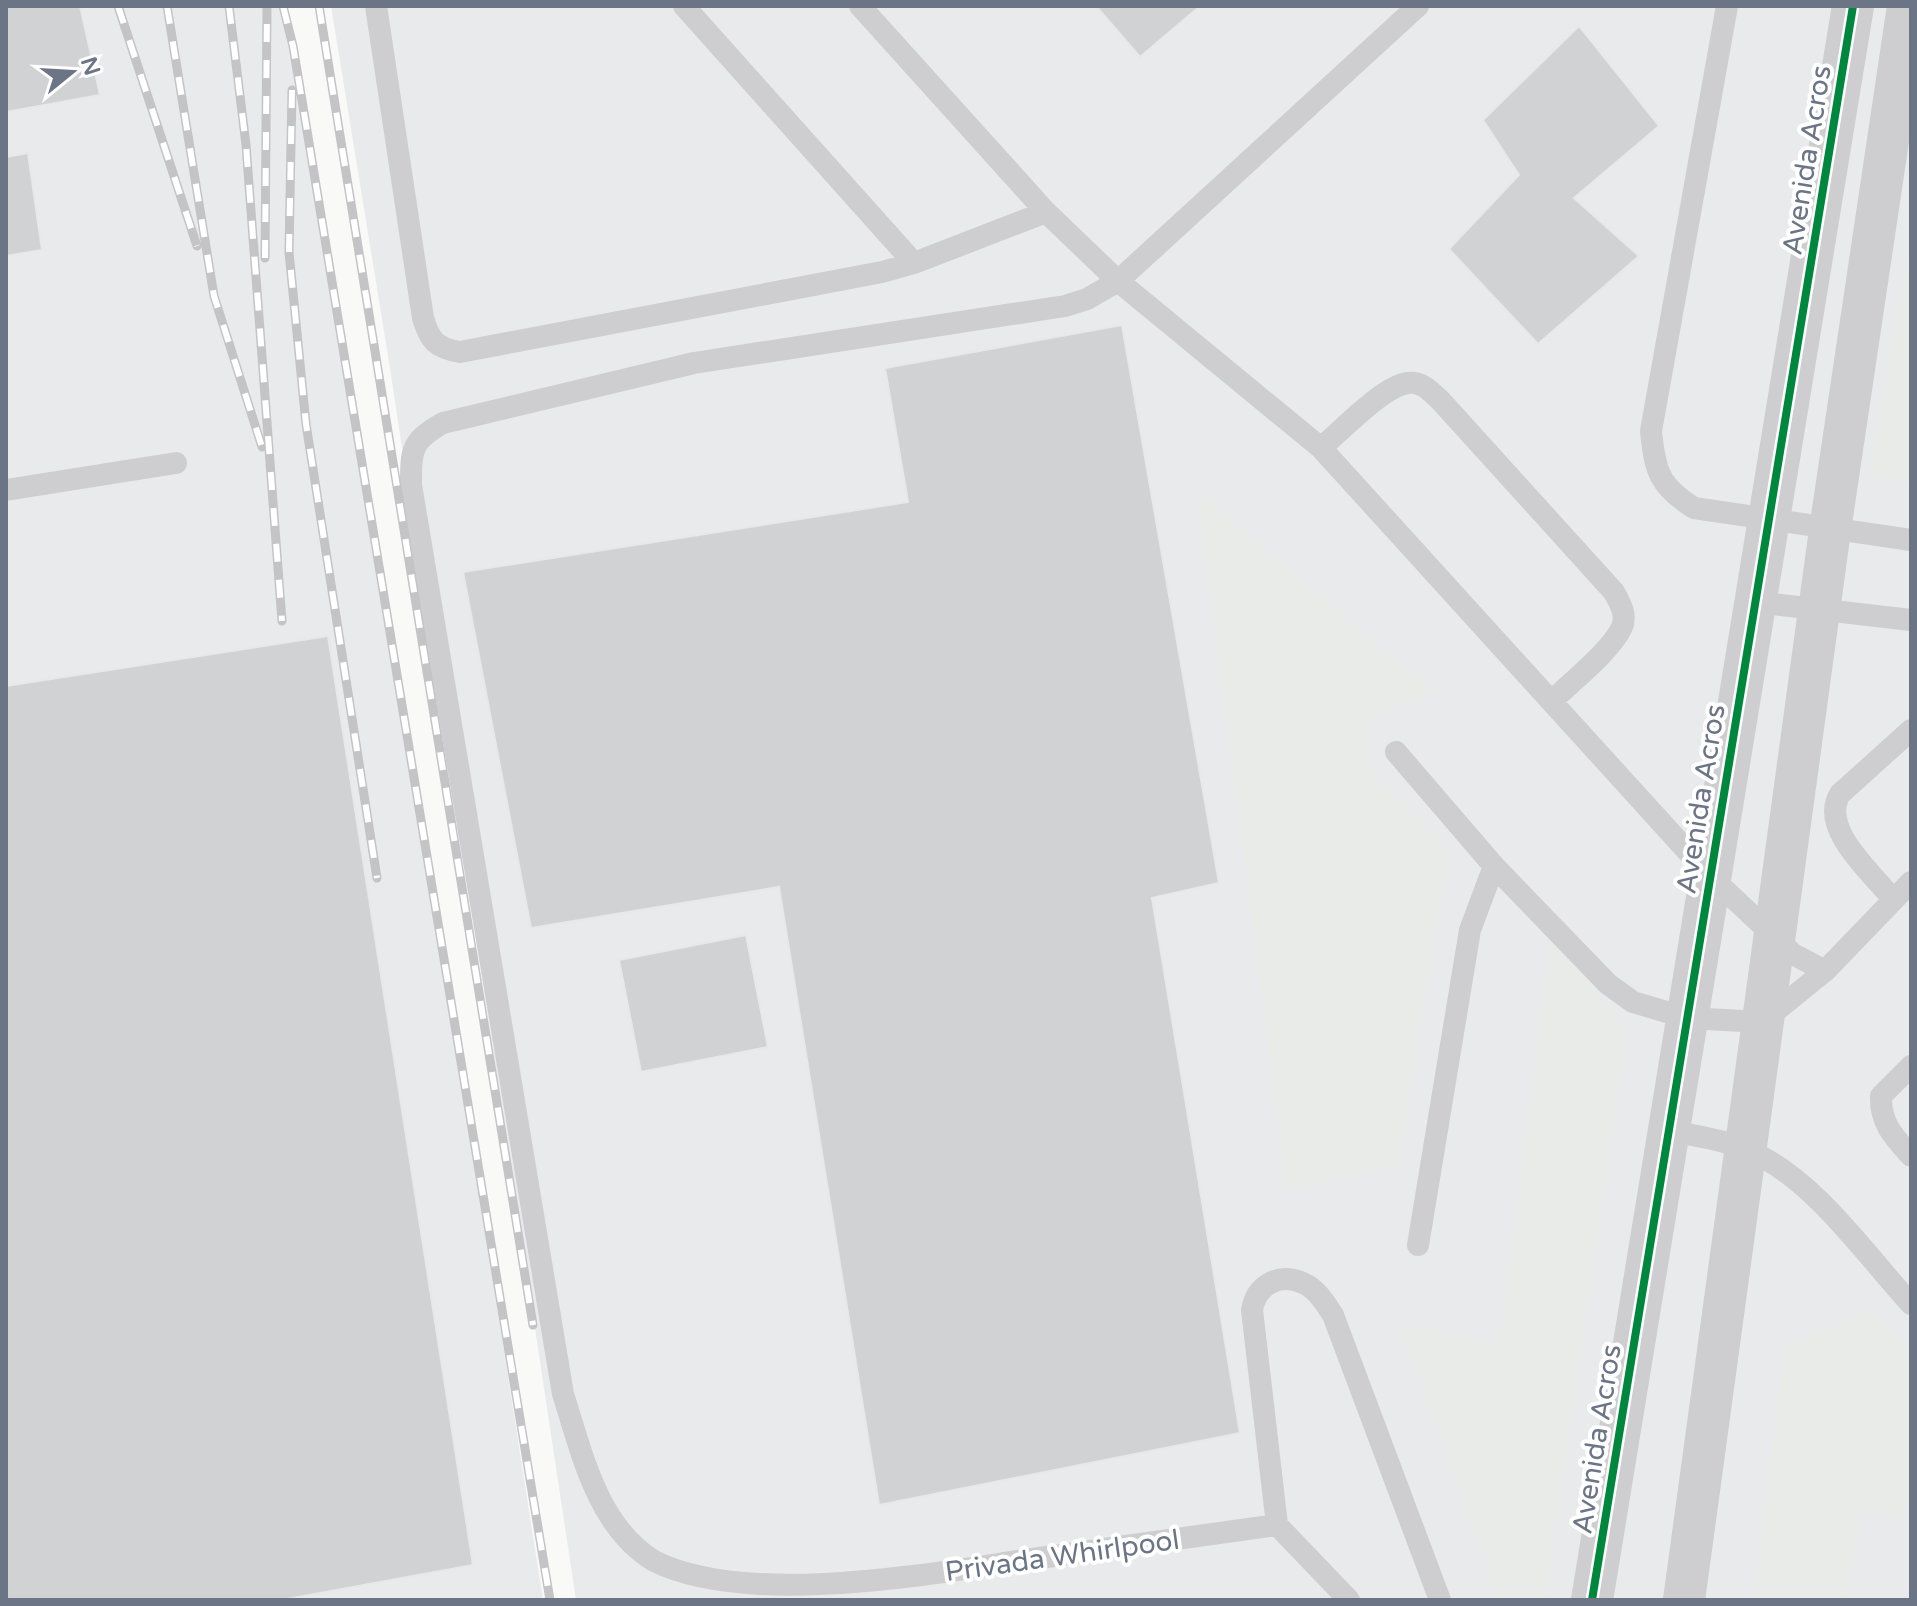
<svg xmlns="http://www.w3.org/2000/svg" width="1917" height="1606" font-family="'Varela Round',sans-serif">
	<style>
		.built { fill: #e9eaeb }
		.green { fill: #e8ebe7 }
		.building { fill: #d1d2d4; stroke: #e8e8e8; stroke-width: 2 }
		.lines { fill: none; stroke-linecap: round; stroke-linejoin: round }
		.service { stroke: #ceced0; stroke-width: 22 }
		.minor { stroke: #ceced0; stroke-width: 42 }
		.rail-casing { stroke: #c4c4c6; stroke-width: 9 }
		.rail { stroke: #fff; stroke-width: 6; stroke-dasharray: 18; stroke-linecap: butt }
		.cycleway-casing { stroke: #fff; stroke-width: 13 }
		.cycleway { stroke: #00873e; stroke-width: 8 }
		.labels { text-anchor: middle; stroke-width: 8; stroke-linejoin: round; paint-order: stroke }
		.street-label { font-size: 28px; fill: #6b7586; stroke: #fff }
	</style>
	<rect width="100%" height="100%" fill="#f9f9f8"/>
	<path class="built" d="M6 6H286L365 461 543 1600H6Z
		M331 6H1911V1600H576L389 362Z"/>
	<path class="green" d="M1911 237V482L1871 475Z
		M1197 492 1435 694 1372 713 1367 768 1448 854 1397 1166 1287 1191Z
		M1551 939 1626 1027 1546 1600H1500L1399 1323 1500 1343Z
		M1870 1310 1911 1352V1518L1861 1511 1847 1600H1755L1784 1347Z"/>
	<path class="building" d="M6 6H80L100 95 6 112Z
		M1096 6H1200L1140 57Z
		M1579 26 1659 126 1574 198 1639 256 1538 344 1449 249 1519 175 1483 120Z
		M28 153 42 250 6 256V157Z
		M1122 325 1219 883 1152 898 1240 1433 879 1505 779 887 531 928 463 572 908 502 885 368Z
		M328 636 473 1565 282 1600H6V686Z
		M746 935 768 1047 641 1072 619 960Z"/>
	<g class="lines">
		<path class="service" d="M376 6 423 318C430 341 436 348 460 352L882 272 914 263 684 6
			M860 6 1046 212 1118 281 1418 6
			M1727 6 1651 431C1655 471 1659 486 1694 508L1911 540
			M914 263 1046 212
			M1321 448C1341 431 1383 386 1408 383 1422 381 1431 392 1440 400L1614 592C1620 603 1627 614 1622 627 1611 651 1571 682 1552 701
			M6 490 176 463
			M1755 602 1911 620
			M1396 752 1494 866 1608 984 1633 1002 1687 1018 1762 1022 1825 971 1911 882
			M1892 898C1871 872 1819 828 1840 794L1911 730
			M1911 1066 1881 1096C1880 1123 1894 1137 1911 1156
			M1668 1130C1693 1136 1723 1139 1746 1149 1814 1178 1863 1252 1911 1304
			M1418 1245 1470 930 1494 866
			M1277 1525 1252 1310C1256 1286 1278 1272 1303 1283 1317 1289 1325 1303 1333 1315L1440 1600
			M1349 1600 1277 1525C1191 1537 1104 1549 1018 1561 917 1576 745 1606 654 1561 597 1526 582 1453 563 1394L411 485C411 450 411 441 443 423L694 363 1065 306 1087 299 1118 281 1321 448 1710 876 1793 954 1825 971"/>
		<path class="minor" d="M1592 1600 1853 6
			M1684 1600 1830 530 1908 6"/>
		<defs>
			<path id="rail" d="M118 6 197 246
				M167 6 214 296 262 447
				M229 6 246 145 282 621
				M283 6 293 46 550 1600
				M319 6 533 1325
				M292 90 289 252 306 424 377 878
				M265 258 267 6"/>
		</defs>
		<use href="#rail" class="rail-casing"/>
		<use href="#rail" class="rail"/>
		<defs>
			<path id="cycleway" d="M1592 1600 1853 6"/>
		</defs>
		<use href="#cycleway" class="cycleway-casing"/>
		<use href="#cycleway" class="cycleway"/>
	</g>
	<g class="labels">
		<g class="street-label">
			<text transform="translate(1806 160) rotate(-81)" y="10">Avenida Acros</text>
			<text transform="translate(1700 799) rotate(-81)" y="10">Avenida Acros</text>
			<text transform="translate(1596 1439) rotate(-81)" y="10">Avenida Acros</text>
			<text transform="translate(1062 1555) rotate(-8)" y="10">Privada Whirlpool</text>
		</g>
	</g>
	<rect width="1917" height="1606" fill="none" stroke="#6b7586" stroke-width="16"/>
	<g transform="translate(72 72) rotate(72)" stroke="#ffffff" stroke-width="6" paint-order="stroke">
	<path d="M0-6L14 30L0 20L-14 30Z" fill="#6b7586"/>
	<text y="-12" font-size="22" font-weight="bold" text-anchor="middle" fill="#6b7586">N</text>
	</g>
</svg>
